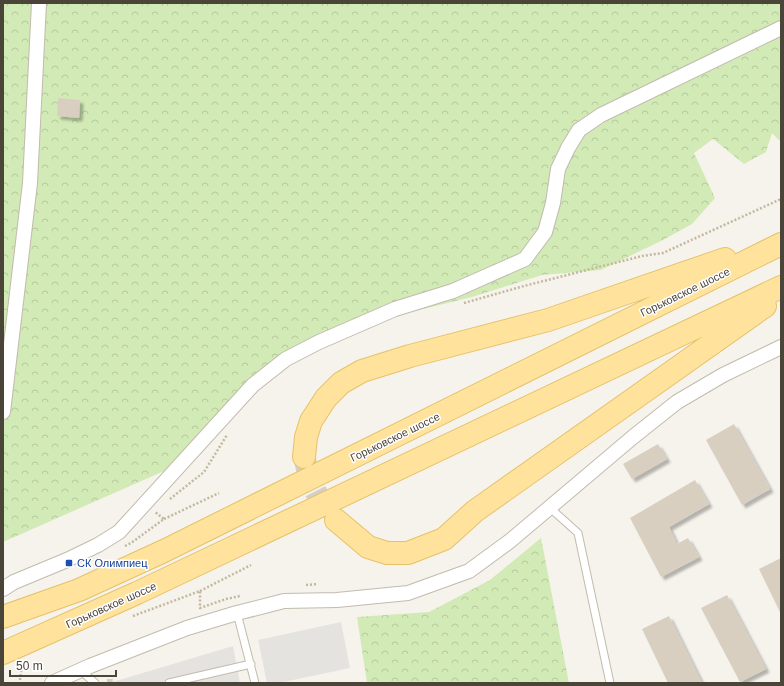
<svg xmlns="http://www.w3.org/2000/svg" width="784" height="686" font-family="Arial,sans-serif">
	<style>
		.forest { fill: url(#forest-crowns) }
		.parking { fill: #e5e3e0 }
		.building { fill: #d8cfc1; filter: url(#shadow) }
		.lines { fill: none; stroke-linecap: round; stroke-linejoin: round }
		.primary-tunnel { stroke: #d4d0c8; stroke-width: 22; stroke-dasharray: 22 11; stroke-linecap: butt }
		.lane-casing { stroke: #c2bbae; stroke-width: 9 }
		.street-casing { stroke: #c2bbae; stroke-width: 16 }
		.primary-casing { stroke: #e6c16a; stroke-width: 24 }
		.path { stroke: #c4b79f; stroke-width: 2.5; stroke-dasharray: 2 2; stroke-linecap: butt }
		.lane { stroke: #fff; stroke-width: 7 }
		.street { stroke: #fff; stroke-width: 14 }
		.primary { stroke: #ffe39c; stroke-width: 22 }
		.transit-dot { fill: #1a4fb4; stroke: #fff; stroke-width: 1.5 }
		.labels { text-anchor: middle; stroke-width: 3; stroke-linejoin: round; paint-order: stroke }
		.street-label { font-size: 11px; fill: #4b4439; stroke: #fff }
		.transit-label { font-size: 11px; fill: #164399; stroke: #fff; text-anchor: start }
	</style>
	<defs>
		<pattern id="forest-crowns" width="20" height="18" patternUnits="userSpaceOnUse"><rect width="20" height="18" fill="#d2eab5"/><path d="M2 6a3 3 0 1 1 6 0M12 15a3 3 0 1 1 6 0" fill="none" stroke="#b6ca9c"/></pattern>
		<filter id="shadow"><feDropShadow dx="3.5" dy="3.5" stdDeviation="1" flood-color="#0004"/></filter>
	</defs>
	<rect width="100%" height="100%" fill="#f6f3ec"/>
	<path class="forest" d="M3 3H781V142L772 133 766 152 744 164 713 139 694 153 715 198 692 224 663 240 601 270 542 275 472 297 399 315 304 356 259 387 189 460 3 542Z
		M541 538 569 683H367L357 617 429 612 490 580Z"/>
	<path class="parking" d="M341 622 350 668 279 683H267L258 640Z
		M233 646 240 683H116V681Z"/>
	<path class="building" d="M58 98 80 100 79 118 57 116Z
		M734 424 770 489 742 505 706 440Z
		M658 444 667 459 632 479 623 464Z
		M695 480 709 504 669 527 677 544 688 538 699 557 661 577 630 518Z
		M781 558V614L759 569Z
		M727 595 766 669 740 682 701 608Z
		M669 616 702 683H668L642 629Z
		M107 679H113L112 683H107Z"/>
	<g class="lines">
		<path class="primary-tunnel" d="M305 460C309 483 319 501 335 519"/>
		<defs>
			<path id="lane" d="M550 508 578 533 610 683
				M237 613 255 683
				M80 670 95 683
				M169 683 251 664"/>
			<path id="street" d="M3 412 30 183 39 3
				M3 589 14 582 67 560 98 545 119 532 253 385 286 359 319 342 395 309 453 291 525 259 545 232 553 203 558 169 568 148 579 130 601 115 781 28
				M52 683 90 666 187 628 237 613 284 601 337 600 408 593 469 571 510 541 633 437 677 402 723 375 781 347"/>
			<path id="primary" d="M304 457 306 437 311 421 326 398 341 383 362 371 410 356 548 320 725 259
				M336 520 368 547 387 553H408L444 539 475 511 765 306
				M3 617 79 590 164 551 781 244
				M3 653 137 593 781 287"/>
		</defs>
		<use href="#lane" class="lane-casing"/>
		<use href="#street" class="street-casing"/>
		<use href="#primary" class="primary-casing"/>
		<path class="path" d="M464 303 524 286 642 256 663 253 781 199
			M170 499 204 472 227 435
			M164 519 219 493
			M125 546 131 543 164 519 155 512
			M306 585 318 584
			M200 591 251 565
			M133 616 200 591V608L226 599 240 596
			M20 680 22 664 24 663"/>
		<use href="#lane" class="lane"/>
		<use href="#street" class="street"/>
		<use href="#primary" class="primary"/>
	</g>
	<rect class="transit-dot" x="65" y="559" width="8" height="8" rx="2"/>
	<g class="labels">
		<g class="street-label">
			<text transform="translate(685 292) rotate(-26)" y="4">Горьковское шоссе</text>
			<text transform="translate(395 437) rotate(-26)" y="4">Горьковское шоссе</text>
			<text transform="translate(111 605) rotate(-24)" y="4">Горьковское шоссе</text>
		</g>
		<g class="transit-label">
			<text x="77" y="567">СК Олимпиец</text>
		</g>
	</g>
	<rect width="784" height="686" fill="none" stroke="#4b4439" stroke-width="8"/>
	<path d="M10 670v6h106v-6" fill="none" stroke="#4b4439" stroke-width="2"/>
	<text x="16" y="670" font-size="12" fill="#4b4439" stroke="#ffffff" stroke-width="3" paint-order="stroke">50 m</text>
</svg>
